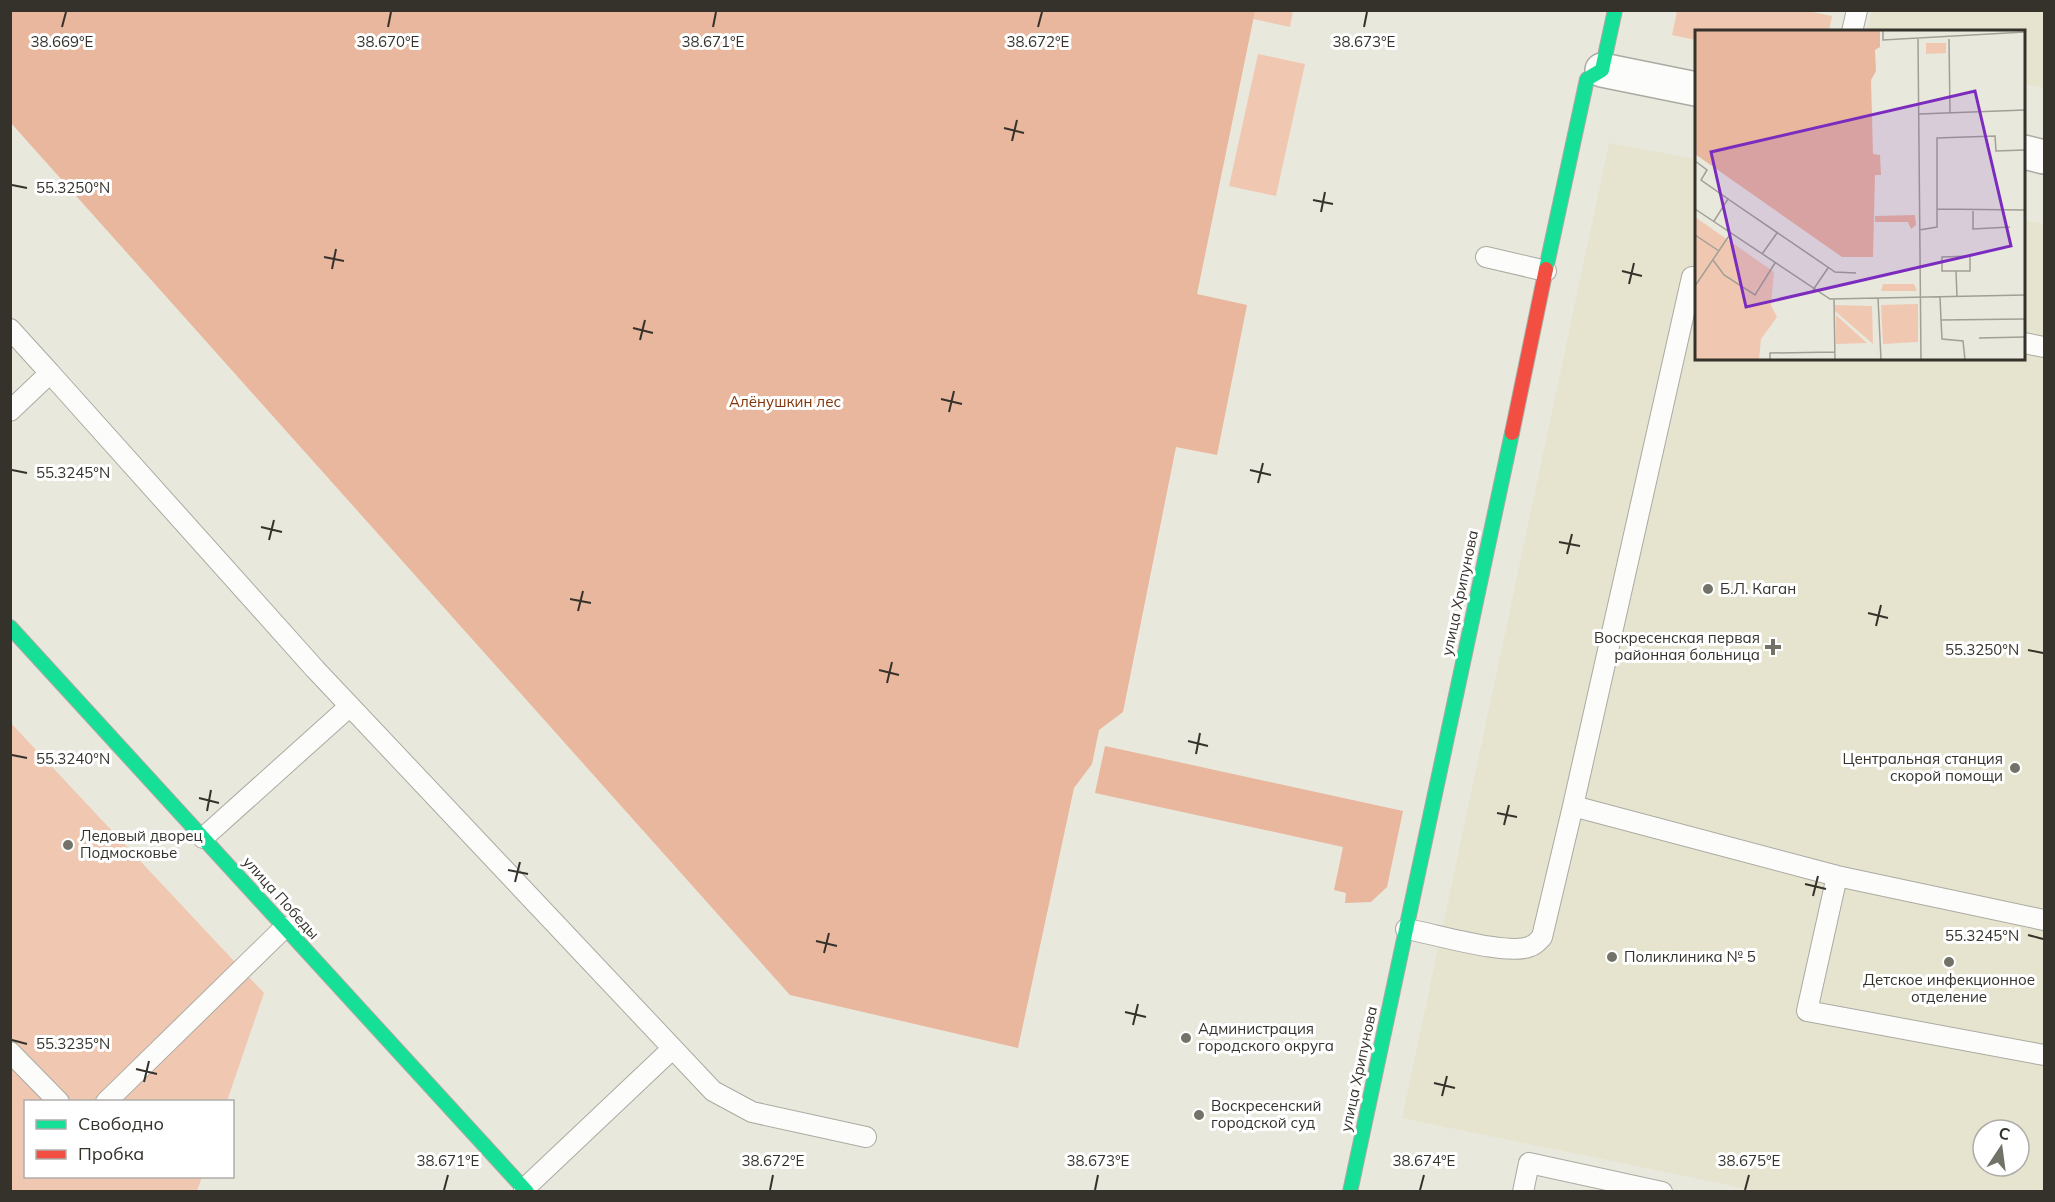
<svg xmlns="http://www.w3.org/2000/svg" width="2055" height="1202" font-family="Mulish,sans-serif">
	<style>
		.built { fill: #e6e4cf; fill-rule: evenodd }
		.green { fill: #f0c8b2 }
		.forest { fill: #e8b79d }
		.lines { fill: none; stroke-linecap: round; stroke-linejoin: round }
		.lane-casing { stroke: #abaaa2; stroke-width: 22 }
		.street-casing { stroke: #abaaa2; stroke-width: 36 }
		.fast-casing { stroke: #abaaa2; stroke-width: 16 }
		.jam-casing { stroke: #abaaa2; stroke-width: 16 }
		.lane { stroke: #fcfcfa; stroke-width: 20 }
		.street { stroke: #fcfcfa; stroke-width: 33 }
		.fast { stroke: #16e098; stroke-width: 14 }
		.jam { stroke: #f24e42; stroke-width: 14 }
		.ticks { fill: none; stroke: #34322b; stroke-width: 2 }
		.poi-dot { fill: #737269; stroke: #fff; stroke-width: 2 }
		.labels { text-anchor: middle; stroke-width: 6; stroke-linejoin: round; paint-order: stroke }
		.park-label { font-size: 15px; fill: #823306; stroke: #fff }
		.poi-label { font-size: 15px; fill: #34322b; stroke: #fff; text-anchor: start }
		.street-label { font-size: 15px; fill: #34322b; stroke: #fff }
		.inset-road { fill: none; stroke: #a19f96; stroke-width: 1.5 }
		.view { fill: #7b2cbf; fill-opacity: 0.15; stroke: #7b2cbf; stroke-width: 3 }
		.inset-edge { fill: none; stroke: #34322b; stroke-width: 3 }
		.ticks-label { font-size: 15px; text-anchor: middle; fill: #34322b; stroke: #fff; stroke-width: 6; stroke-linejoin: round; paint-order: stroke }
	</style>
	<rect width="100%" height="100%" fill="#e9e8dd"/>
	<path class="built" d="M1872 11H2044V88L2024 84V32L1867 31Z
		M1609 143 1696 159V358H2024V220L2044 224V1191H1757L1402 1118ZM1983 1130H2019V1166H1983Z"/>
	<path class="green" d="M1255 11H1293L1290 27 1253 19Z
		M1808 11 1832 16 1829 31 1696 32V40L1672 35 1677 11Z
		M1258 54 1305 64 1276 196 1229 186Z
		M10 722 264 993 227 1101 26 1102V1176L202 1177 197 1191H11Z"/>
	<path class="forest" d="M10 11H1255L1197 294 1247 305 1217 455 1176 447 1123 712 1099 730 1092 764 1074 788 1018 1048 790 995 11 123Z
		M1105 746 1403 811 1387 887 1371 902 1345 903 1346 893 1334 890 1343 847 1095 793Z"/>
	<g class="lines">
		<defs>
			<path id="lane" d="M1852 32 1857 10
				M1486 257 1546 271
				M10 329 50 373 10 411
				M2024 343 2044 347
				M50 373 315 669 713 1091 752 1112 866 1137
				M1573 806 1837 876 2044 920
				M203 838 350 706
				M1837 876 1807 1011 2044 1055
				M1406 929C1432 933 1510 957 1531 946 1535 945 1539 940 1542 937L1573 806 1692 277 1696 278
				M10 1052 59 1102
				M106 1102 285 927
				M524 1189 672 1049
				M1523 1192 1529 1163 1662 1192"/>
			<path id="street" d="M1602 70 1696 89
				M2024 152 2044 157"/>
			<path id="fast" d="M1546 269 1587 79 1602 70 1615 10
				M10 627 527 1192
				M1350 1192 1512 433"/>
			<path id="jam" d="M1512 433 1546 269"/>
		</defs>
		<use href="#lane" class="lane-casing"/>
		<use href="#street" class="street-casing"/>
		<use href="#fast" class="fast-casing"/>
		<use href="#jam" class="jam-casing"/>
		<use href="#lane" class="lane"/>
		<use href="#street" class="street"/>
		<use href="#fast" class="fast"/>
		<use href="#jam" class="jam"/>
	</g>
	<path class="ticks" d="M62 27 66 12M388 27 391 12M713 27 716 12M1038 27 1042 12M1364 27 1367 12M1004 128 1024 133M1012 141 1017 120M12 185 27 188M1313 200 1333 204M1321 212 1325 192M324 257 344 261M332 269 336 249M1622 271 1642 276M1629 284 1634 263M633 328 653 333M640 340 645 320M941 399 962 404M949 412 954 391M12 470 27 473M1250 470 1271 475M1258 483 1263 463M261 527 282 532M269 540 274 520M1559 542 1580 546M1567 554 1572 534M570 599 591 603M578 611 583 591M1868 613 1888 618M1876 626 1881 605M2028 650 2043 653M879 670 899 675M887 683 892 662M1188 741 1208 746M1196 754 1200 733M12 755 27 758M199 798 219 803M207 811 211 790M1497 813 1517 817M1504 825 1509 805M508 870 528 874M515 882 520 862M1805 884 1826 889M1813 896 1818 876M2028 935 2043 939M816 941 837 946M824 953 829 933M1125 1012 1146 1017M1133 1025 1138 1004M12 1040 27 1044M136 1069 157 1074M144 1082 149 1061M1434 1083 1455 1088M1442 1096 1447 1076M444 1190 448 1175M770 1190 773 1175M1095 1190 1098 1175M1420 1190 1424 1175M1745 1190 1749 1175"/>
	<g class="poi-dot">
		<circle cx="1708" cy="589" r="6"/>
		<path d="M1770 638h6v6h6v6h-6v6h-6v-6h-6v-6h6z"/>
		<circle cx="2015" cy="768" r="6"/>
		<circle cx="68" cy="845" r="6"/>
		<circle cx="1612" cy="957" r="6"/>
		<circle cx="1949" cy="962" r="6"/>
		<circle cx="1186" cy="1038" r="6"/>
		<circle cx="1199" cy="1115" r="6"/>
	</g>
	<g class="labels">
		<g class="park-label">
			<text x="785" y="407">Алёнушкин лес</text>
		</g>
		<g class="poi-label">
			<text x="1720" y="594">Б.Л. Каган</text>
			<text x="1760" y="643" text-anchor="end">Воскресенская первая<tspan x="1760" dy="17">районная больница</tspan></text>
			<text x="2003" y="764" text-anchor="end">Центральная станция<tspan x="2003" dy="17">скорой помощи</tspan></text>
			<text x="80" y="841">Ледовый дворец<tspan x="80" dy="17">Подмосковье</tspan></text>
			<text x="1624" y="962">Поликлиника № 5</text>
			<text x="1949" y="985" text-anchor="middle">Детское инфекционное<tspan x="1949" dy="17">отделение</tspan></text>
			<text x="1198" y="1034">Администрация<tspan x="1198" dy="17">городского округа</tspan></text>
			<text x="1211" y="1111">Воскресенский<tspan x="1211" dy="17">городской суд</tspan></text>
		</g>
		<g class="street-label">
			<text transform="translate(1460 593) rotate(-78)" y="5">улица Хрипунова</text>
			<text transform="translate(281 898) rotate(48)" y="5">улица Победы</text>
			<text transform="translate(1359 1069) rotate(-78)" y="5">улица Хрипунова</text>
		</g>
	</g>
	<g transform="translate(1695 30)">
		<rect width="330" height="330" fill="#e9e8dd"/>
		<path d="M231 13H251V23L231 24ZM0 187 79 242 76 275 82 287 66 309 64 330H0ZM188 254H219L222 261H186ZM223 274V312L188 314 186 275ZM140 275 177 276 178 314 140 281ZM141 285 172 313 141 314Z" fill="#f0c8b2"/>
		<path d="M0 0H185V17L180 20 181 41 176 50 178 124 185 125 186 145H180L178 227H147L0 124ZM220 185 221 195 216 199 213 192H180V186Z" fill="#e8b79d"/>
		<path class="inset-road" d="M188 0V10L330 2M223 9 226 330M254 9 255 83M224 84 330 80M0 131 12 140 6 150 33 169 19 191M33 169 140 242 161 243M0 179 135 269 330 265M242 179 330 180M278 181V199L315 197M224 200 242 197V108L300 106 301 121 330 120M0 205 24 221M67 224 82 203M18 230 29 245 60 265 80 233M261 241H275V226L247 227V241H261L262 267M0 256 36 203M118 260 133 238M245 267 246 290M183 268 186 330M139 269 140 330M284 308 330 307M75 330V323L140 322M270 330 268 311 247 309 246 290 330 289"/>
		<path class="view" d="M280 61 316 216 51 277 16 122Z"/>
		<rect width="330" height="330" class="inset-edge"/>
	</g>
	<g class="ticks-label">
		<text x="62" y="47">38.669°E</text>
		<text x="388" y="47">38.670°E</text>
		<text x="713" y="47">38.671°E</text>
		<text x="1038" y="47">38.672°E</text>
		<text x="1364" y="47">38.673°E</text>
		<text x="73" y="193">55.3250°N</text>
		<text x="73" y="478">55.3245°N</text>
		<text x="1982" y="655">55.3250°N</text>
		<text x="73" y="764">55.3240°N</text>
		<text x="1982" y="941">55.3245°N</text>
		<text x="73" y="1049">55.3235°N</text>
		<text x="448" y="1166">38.671°E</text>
		<text x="773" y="1166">38.672°E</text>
		<text x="1098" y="1166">38.673°E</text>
		<text x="1424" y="1166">38.674°E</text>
		<text x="1749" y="1166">38.675°E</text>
	</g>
	<rect width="2055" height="1202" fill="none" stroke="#34322b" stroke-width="24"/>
	<rect x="24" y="1100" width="210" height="78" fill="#ffffff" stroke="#aeadaa" stroke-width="1.5"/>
	<rect x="36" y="1120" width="30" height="9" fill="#16e098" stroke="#aeadaa" stroke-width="1.5"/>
	<text x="78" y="1130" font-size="18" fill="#34322b">Свободно</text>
	<rect x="36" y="1150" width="30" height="9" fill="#f24e42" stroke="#aeadaa" stroke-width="1.5"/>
	<text x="78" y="1160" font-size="18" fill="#34322b">Пробка</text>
	<g transform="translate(2001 1148) rotate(13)"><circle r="28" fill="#ffffff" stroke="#aeadaa" stroke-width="1.5"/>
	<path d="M0-4.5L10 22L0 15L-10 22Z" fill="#737269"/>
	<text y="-9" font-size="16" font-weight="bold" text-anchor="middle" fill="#34322b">С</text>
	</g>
</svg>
